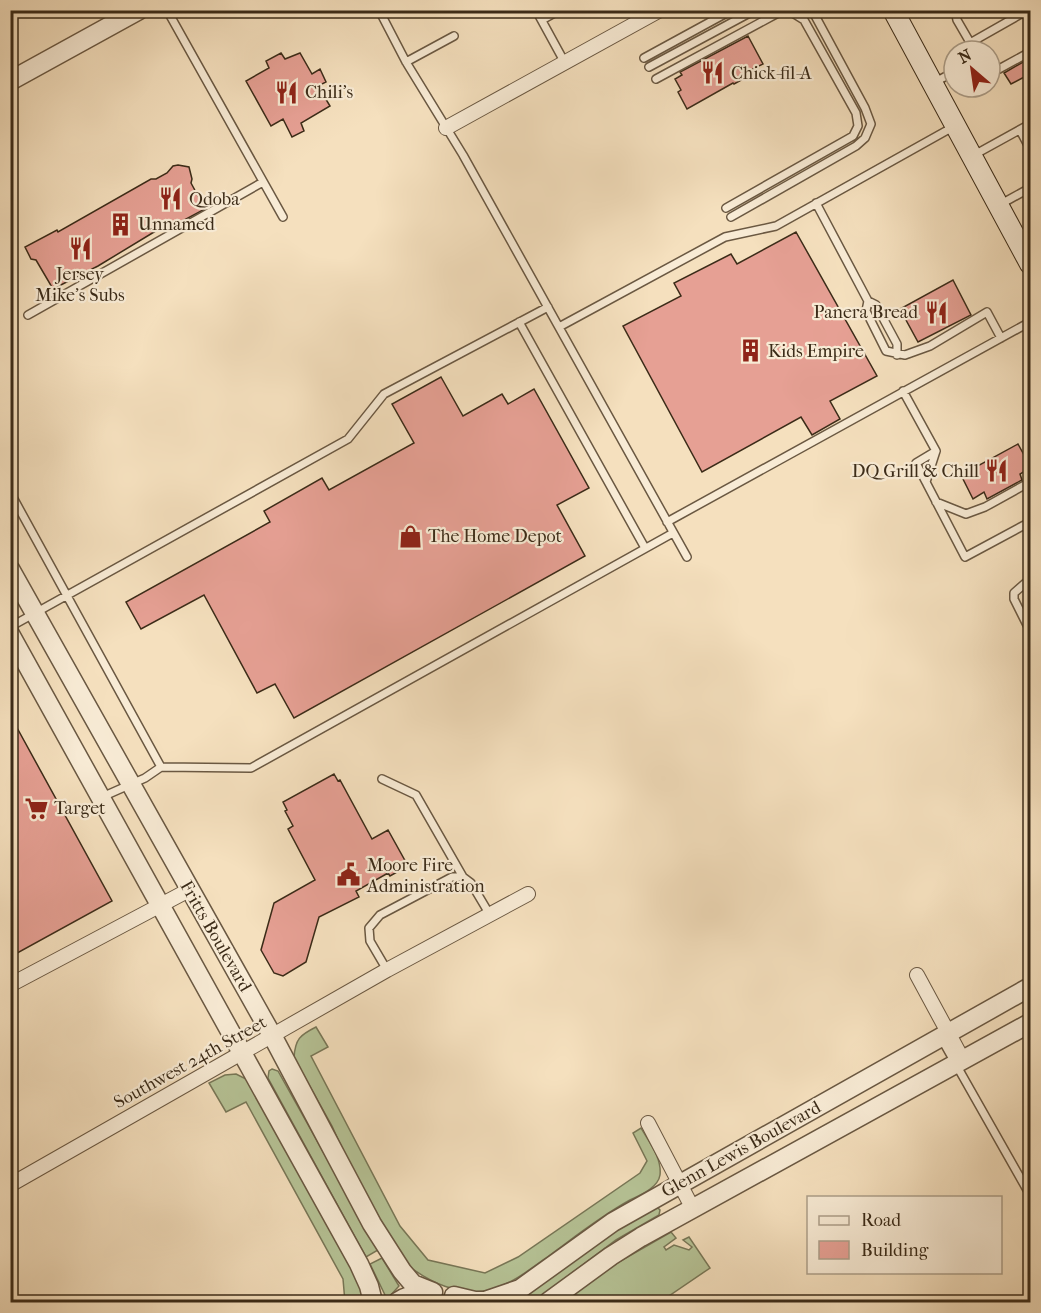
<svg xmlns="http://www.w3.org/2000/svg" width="1041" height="1313" font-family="'IM FELL French Canon',serif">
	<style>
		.grass { fill: #b6c396; stroke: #787757; stroke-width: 1.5 }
		.building { fill: #e6a094; stroke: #3b2b18; stroke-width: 1.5 }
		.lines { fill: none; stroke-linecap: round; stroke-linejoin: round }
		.service-casing { stroke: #6a5842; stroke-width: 10 }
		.minor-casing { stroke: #6a5842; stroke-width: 16 }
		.tertiary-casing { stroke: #6a5842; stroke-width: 21 }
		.secondary-casing { stroke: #3b2b18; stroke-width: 22 }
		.service { stroke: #f8ebd5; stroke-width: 7 }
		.minor { stroke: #f8ebd5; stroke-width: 14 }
		.tertiary { stroke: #f8ebd5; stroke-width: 18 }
		.secondary { stroke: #f8ebd5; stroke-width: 20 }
		.labels { text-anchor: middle; stroke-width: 4.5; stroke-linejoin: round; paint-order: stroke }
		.poi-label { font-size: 18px; fill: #3b2b18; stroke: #f8ebd5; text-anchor: start }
		.street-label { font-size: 18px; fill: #3b2b18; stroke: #f8ebd5 }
	</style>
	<rect width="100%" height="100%" fill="#f5e0be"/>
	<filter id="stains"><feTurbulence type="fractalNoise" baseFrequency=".00333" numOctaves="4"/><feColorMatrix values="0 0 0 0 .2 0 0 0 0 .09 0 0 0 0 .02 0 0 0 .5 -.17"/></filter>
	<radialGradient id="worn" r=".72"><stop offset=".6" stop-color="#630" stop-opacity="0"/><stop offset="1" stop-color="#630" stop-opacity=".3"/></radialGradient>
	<path class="grass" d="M316 1027 328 1047 311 1056 400 1226 428 1260 485 1273 518 1257 640 1173 647 1161 633 1133 641 1128C649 1142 662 1158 660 1175 658 1188 640 1195 630 1200 601 1216 576 1236 550 1255 532 1268 512 1284 490 1290 460 1297 428 1282 405 1263L351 1168 332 1126 294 1058C295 1039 300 1035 316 1027Z
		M272 1069 278 1071 378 1250 366 1257 268 1078 269 1071Z
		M236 1074 246 1079 355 1273 362 1290 364 1302H345L343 1279 246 1102 226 1112 209 1083 225 1075Z
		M657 1207 660 1210 659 1215 616 1240 533 1302 526 1292 624 1223Z
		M671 1232 676 1238 664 1247 666 1250 674 1245 689 1250 692 1247 683 1240 689 1237 710 1268 660 1302H561L603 1271Z
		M382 1258 399 1286 389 1297H386L370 1264Z"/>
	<path class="building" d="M748 36 763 64 743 74 745 78 734 84 733 83 687 109 678 92 681 90 675 79 682 75 680 72Z
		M281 53 285 59 300 53 312 74 320 69 326 82 318 86 330 106 301 123 304 131 292 137 283 119 271 126 246 81 269 68 266 61Z
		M1030 58V74L1011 84 1004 73Z
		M178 165 189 167 192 179 191 183 205 209 175 225 173 222 159 229 98 266 53 289 36 260 31 259 25 247 57 230 58 232 151 179H156L167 173 173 166Z
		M796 232 877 376 830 401 840 419 812 435 801 417 702 472 623 326 681 296 674 283 731 254 737 264Z
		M953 280 971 315 918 342 900 309Z
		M441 377 463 416 502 394 508 404 534 389 589 488 557 505 585 556 294 718 275 684 257 693 204 595 141 629 126 602 270 522 264 511 322 478 329 490 414 443 392 404Z
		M1018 444 1030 466V468L1020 474 1022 480 987 499 984 492 973 499 961 475Z
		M10 715 112 901 10 957Z
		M334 774 338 781 340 780 372 839 388 830 408 866 390 876 388 873 356 891 359 897 319 917 306 962 283 976 274 973 261 950 274 903 315 880 288 829 293 826 285 811 287 810 283 802Z"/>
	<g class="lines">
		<defs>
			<path id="service" d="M167 10 283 217
				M379 10 406 62 463 155 687 557
				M536 10 565 63
				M955 10 957 20 975 51
				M542 20 560 10
				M970 43 1028 10
				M644 58 732 10
				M406 62 454 36
				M649 67 755 10
				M990 70 999 69 1030 52
				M656 79 778 13 786 10
				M935 82 954 72
				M1020 130 1030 149
				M974 155 1030 124
				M816 203 868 301 866 311 886 351 905 355 930 346 987 312 1001 338
				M1001 204 1030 188
				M726 208 853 136 858 126 856 113 804 20 788 10
				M731 217 856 146 865 138 871 124 865 108 812 10
				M868 301 876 305 897 344V355
				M28 315 263 182
				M519 322 645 548
				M559 327 725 237 776 226 953 127
				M903 391 936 451 916 463 965 557 1030 522
				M926 482 936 451
				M10 492 161 767
				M936 502 966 514 985 507 1030 482
				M667 522 1030 322
				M1030 579 1014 593V599L1030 631
				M10 627 348 439 384 394 548 307
				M382 779 416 795 463 877
				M102 797 145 778 161 767 251 768 673 533
				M387 970 370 941 369 928 380 915 452 877H463L471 883 490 915
				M941 1038 1030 1195"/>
			<path id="minor" d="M446 128 660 10
				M917 975 963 1060
				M10 985 189 890
				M648 1123 693 1209
				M10 1185 387 970 528 894"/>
			<path id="tertiary" d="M10 81 139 10
				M10 569 273 1037 372 1224 402 1271 413 1284 433 1292
				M10 634 359 1264 369 1286 373 1302
				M454 1296 475 1301H485L520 1289 613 1222 1030 987
				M397 1302C407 1295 418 1293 431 1292
				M548 1302 611 1256 641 1237 1030 1023"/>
			<path id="secondary" d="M893 10 1030 264"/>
		</defs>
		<use href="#service" class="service-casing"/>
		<use href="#minor" class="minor-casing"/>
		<use href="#tertiary" class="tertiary-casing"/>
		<use href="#secondary" class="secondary-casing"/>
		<use href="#service" class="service"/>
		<use href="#minor" class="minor"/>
		<use href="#tertiary" class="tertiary"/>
		<use href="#secondary" class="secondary"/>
	</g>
	<defs>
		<symbol id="restaurant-bare" viewBox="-9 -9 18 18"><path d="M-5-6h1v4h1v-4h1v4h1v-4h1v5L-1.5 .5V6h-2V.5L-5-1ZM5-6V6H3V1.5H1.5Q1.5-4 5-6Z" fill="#8f2418" stroke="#f8ebd5" stroke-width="2.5" paint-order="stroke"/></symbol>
		<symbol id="building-bare" viewBox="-9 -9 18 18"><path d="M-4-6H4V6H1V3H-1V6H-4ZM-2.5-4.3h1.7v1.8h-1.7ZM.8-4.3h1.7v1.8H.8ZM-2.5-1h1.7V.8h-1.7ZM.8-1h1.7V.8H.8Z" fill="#8f2418" stroke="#f8ebd5" stroke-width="2.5" paint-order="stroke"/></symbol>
		<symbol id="shop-bare" viewBox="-9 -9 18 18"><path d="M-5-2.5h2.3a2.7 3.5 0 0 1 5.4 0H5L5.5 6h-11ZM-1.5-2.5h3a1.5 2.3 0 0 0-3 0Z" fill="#8f2418" stroke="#f8ebd5" stroke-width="2.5" paint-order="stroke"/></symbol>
		<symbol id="supermarket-bare" viewBox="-9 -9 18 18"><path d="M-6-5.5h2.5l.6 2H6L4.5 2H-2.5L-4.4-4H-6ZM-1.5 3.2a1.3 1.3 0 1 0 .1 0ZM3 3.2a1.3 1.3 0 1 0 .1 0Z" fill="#8f2418" stroke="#f8ebd5" stroke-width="2.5" paint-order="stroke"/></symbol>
		<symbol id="civic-bare" viewBox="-9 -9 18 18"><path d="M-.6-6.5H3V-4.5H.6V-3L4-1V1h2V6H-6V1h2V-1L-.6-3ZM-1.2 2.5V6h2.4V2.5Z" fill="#8f2418" stroke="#f8ebd5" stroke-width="2.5" paint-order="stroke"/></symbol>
	</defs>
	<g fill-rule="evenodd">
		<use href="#restaurant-bare" x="696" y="56" width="33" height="33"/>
		<use href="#restaurant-bare" x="270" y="76" width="33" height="33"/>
		<use href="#restaurant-bare" x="154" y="182" width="33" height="33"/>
		<use href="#building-bare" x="104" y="208" width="33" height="33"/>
		<use href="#restaurant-bare" x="64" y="232" width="33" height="33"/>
		<use href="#restaurant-bare" x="920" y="296" width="33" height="33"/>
		<use href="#building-bare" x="734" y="334" width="33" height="33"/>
		<use href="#restaurant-bare" x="980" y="454" width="33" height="33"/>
		<use href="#shop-bare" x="394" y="520" width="33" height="33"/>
		<use href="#supermarket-bare" x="20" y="792" width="33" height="33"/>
		<use href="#civic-bare" x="332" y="858" width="33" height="33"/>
	</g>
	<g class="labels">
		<g class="poi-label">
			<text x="731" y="79">Chick-fil-A</text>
			<text x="305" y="98">Chili's</text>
			<text x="189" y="205">Qdoba</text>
			<text x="138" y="230">Unnamed</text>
			<text x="80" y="280" text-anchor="middle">Jersey<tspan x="80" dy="21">Mike's Subs</tspan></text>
			<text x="918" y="318" text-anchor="end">Panera Bread</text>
			<text x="768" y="357">Kids Empire</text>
			<text x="979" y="477" text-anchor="end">DQ Grill &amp; Chill</text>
			<text x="428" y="542">The Home Depot</text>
			<text x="54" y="814">Target</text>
			<text x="367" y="871">Moore Fire<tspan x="367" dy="21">Administration</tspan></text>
		</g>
		<g class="street-label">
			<text transform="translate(216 936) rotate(60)" y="6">Fritts Boulevard</text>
			<text transform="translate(190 1062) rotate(-29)" y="6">Southwest 24th Street</text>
			<text transform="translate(741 1149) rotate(-29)" y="6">Glenn Lewis Boulevard</text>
		</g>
	</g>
	<rect width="1041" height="1313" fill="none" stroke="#f5e0be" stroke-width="36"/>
	<rect x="12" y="12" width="1017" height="1289" fill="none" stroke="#3b2b18" stroke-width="3"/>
	<rect x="18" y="18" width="1005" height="1277" fill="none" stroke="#3b2b18" stroke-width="1.5"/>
	<rect x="807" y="1196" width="195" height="78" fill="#f8ebd5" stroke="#ac9e89" stroke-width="1.5"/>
	<rect x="819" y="1216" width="30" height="9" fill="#f8ebd5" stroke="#ac9e89" stroke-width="1.5"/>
	<text x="861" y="1226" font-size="18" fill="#3b2b18">Road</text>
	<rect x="819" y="1241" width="30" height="18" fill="#e6a094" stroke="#ac9e89" stroke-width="1.5"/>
	<text x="861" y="1256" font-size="18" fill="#3b2b18">Building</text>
	<g transform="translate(972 69) rotate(331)"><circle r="28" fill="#f8ebd5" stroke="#ac9e89" stroke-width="1.5"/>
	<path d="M0-4.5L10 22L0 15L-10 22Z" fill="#8f2418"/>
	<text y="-9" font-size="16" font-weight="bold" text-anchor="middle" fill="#3b2b18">N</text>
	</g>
	<rect width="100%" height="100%" filter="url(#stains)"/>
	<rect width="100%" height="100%" fill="url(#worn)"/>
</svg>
